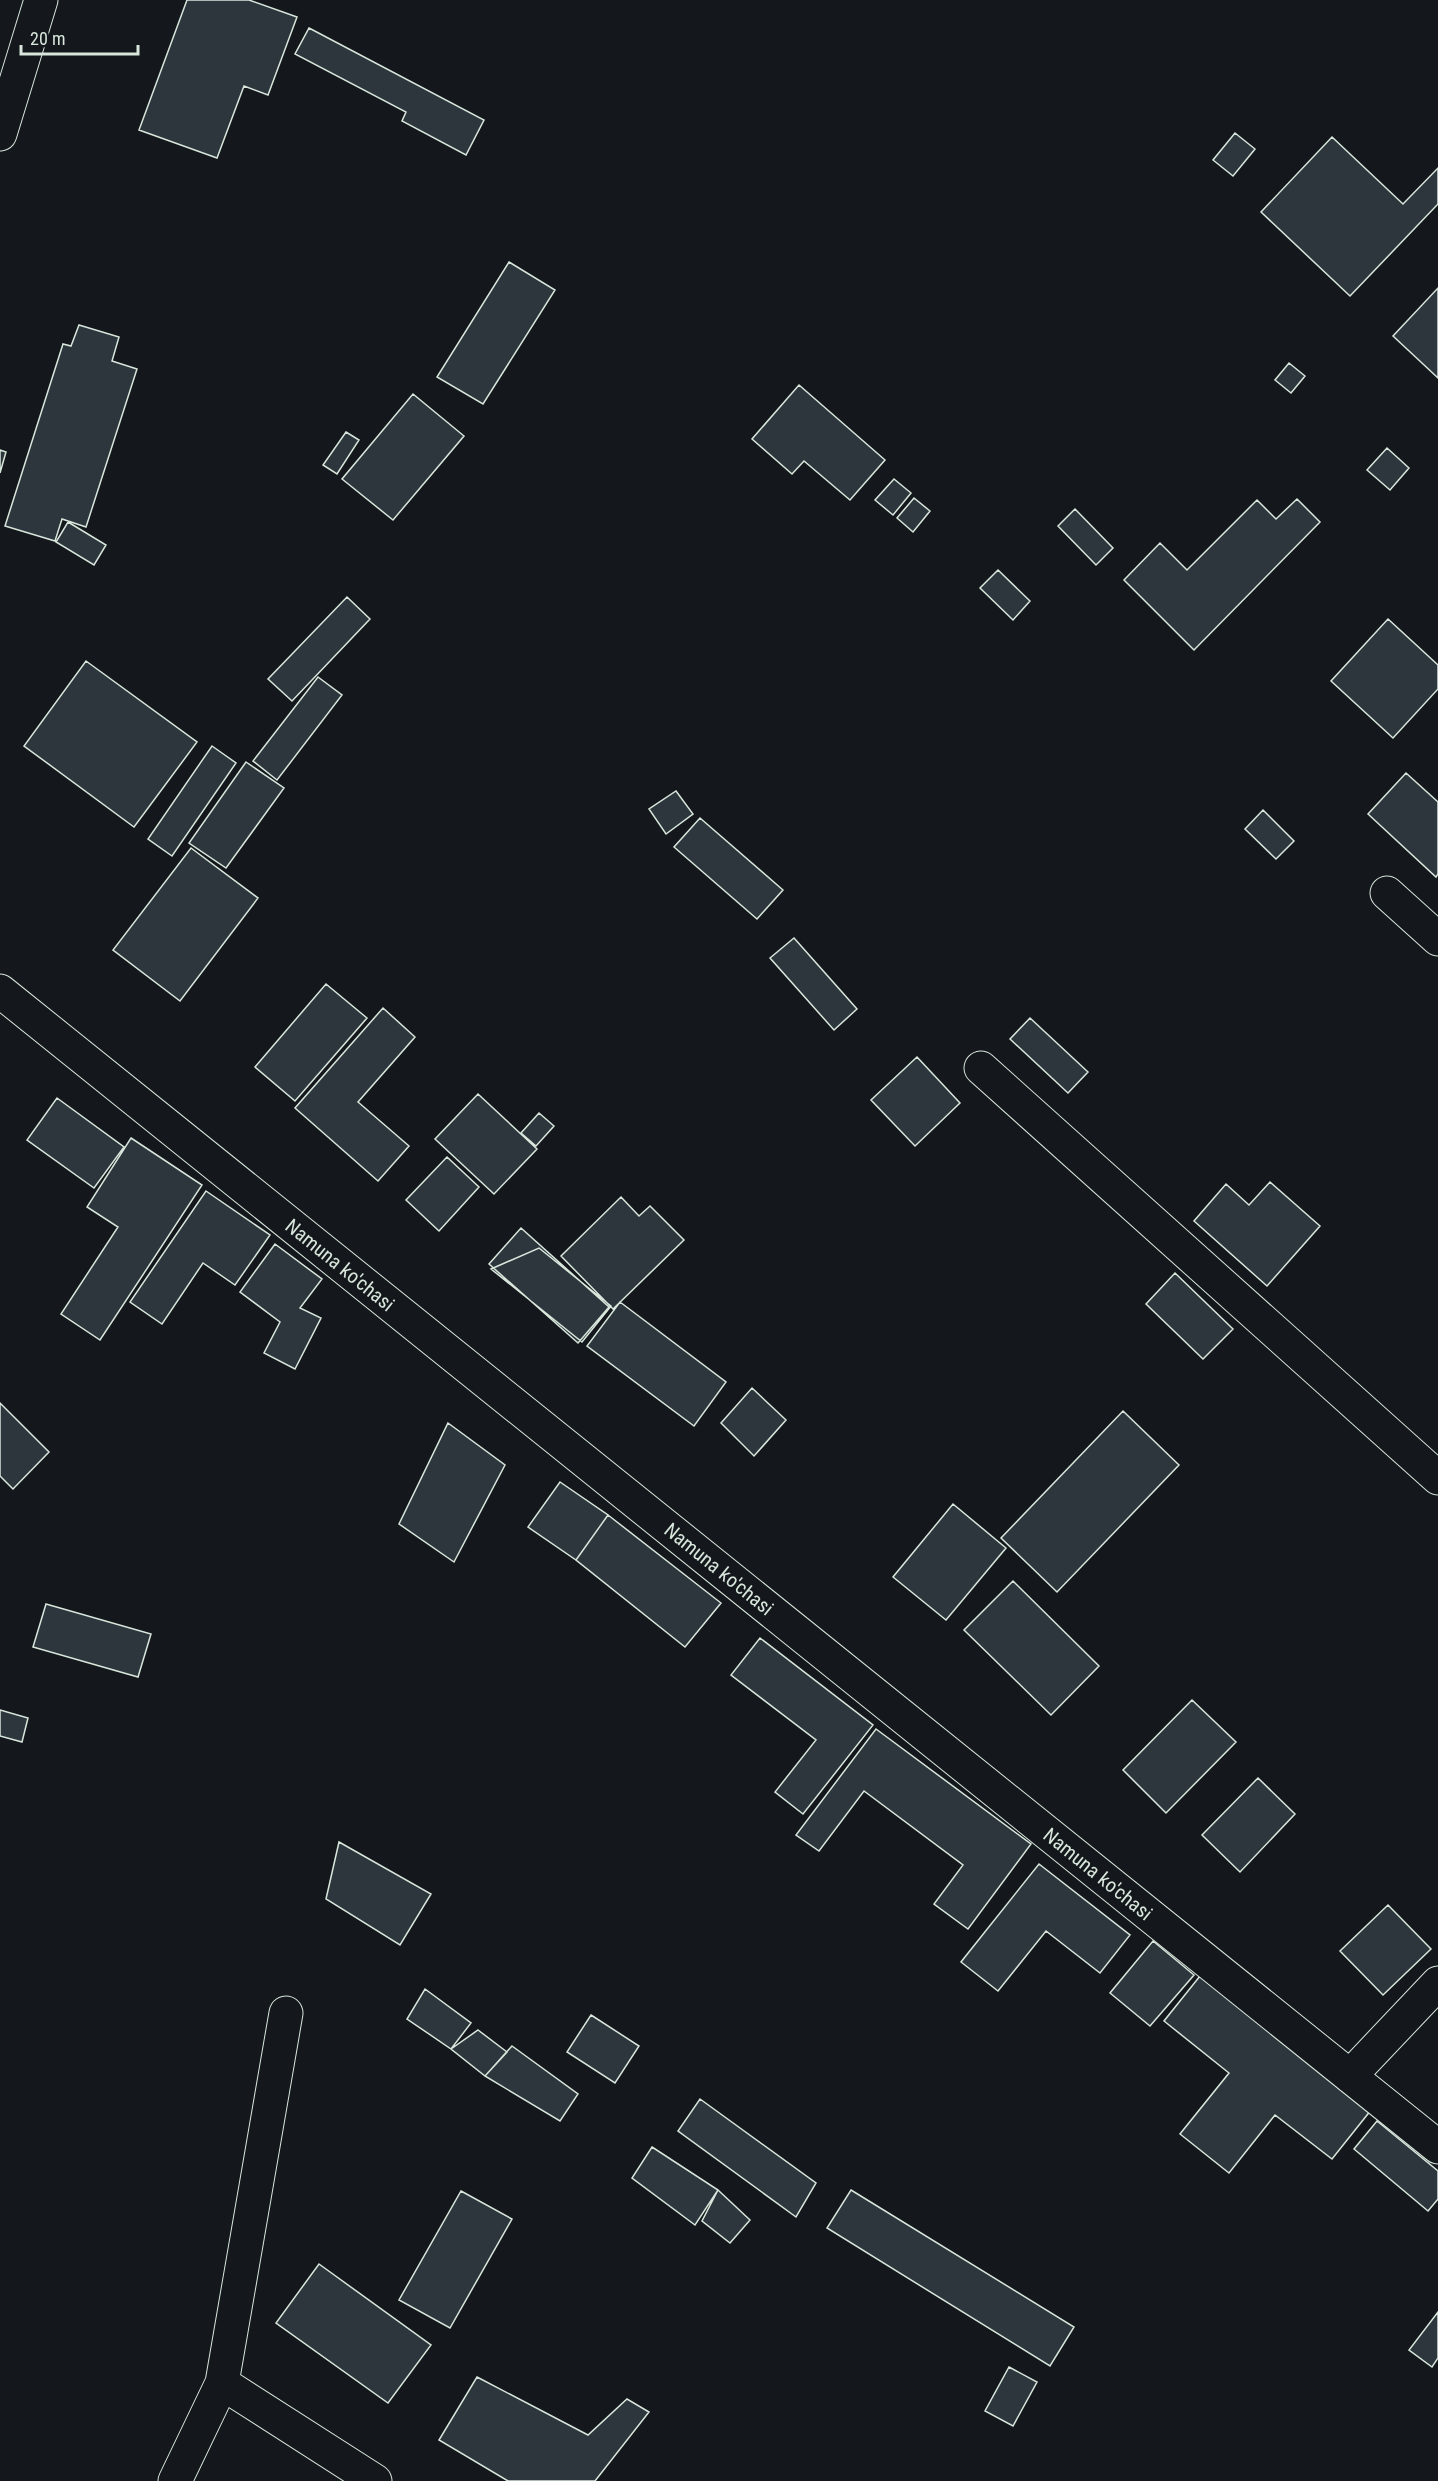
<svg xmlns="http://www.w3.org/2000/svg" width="1438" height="2481" font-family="'Roboto Condensed',sans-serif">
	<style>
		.building { fill: #2c363c; stroke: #d8e6dc; stroke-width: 1.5 }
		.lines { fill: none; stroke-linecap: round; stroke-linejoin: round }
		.minor-casing { stroke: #d8e6dc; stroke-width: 35 }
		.major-casing { stroke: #d8e6dc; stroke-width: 35 }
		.minor { stroke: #14181c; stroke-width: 33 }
		.major { stroke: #14181c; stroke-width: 33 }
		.labels { text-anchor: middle; stroke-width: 4.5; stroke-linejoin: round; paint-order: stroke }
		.street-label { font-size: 20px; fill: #d8e6dc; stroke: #14181c }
	</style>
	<rect width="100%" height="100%" fill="#14181c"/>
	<path class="building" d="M187 0H249L297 17 268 95 244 86 217 158 139 130Z
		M309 28 484 120 466 155 402 121 406 112 295 54Z
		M1235 133 1255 149 1233 176 1213 160Z
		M1332 137 1403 204 1438 168V204L1350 296 1261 212Z
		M509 262 555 290 483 404 437 377Z
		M1438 288V378L1393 336Z
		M79 325 119 337 112 361 137 369 86 527 62 519 55 541 5 526 63 344 71 346Z
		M1289 363 1305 376 1291 393 1275 380Z
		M799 385 885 460 850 500 804 461 792 474 752 439Z
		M413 394 464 436 393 520 342 479Z
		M346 432 359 440 337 474 323 465Z
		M1387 448 1409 468 1390 490 1367 470Z
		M0 450 6 452 0 473Z
		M894 479 911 493 893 515 875 500Z
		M914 498 930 511 913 532 897 518Z
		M1297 499 1320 522 1194 650 1124 580 1160 543 1187 570 1257 500 1276 519Z
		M1075 509 1113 548 1096 565 1058 526Z
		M68 522 106 545 94 565 56 542Z
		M998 570 1030 601 1013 620 980 588Z
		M347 597 370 619 292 701 268 679Z
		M1388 619 1438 665V689L1393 738 1331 681Z
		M86 661 197 742 134 827 24 746Z
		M318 677 342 695 277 780 253 761Z
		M212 746 236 763 172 856 148 839Z
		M246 762 284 788 226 868 189 843Z
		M1406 773 1438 802V874L1436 877 1368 814Z
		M676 791 693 814 666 834 649 809Z
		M1263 810 1294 841 1276 859 1245 829Z
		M700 818 783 890 757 919 674 847Z
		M191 848 258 898 180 1001 113 950Z
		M794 938 857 1009 834 1030 770 958Z
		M326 984 367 1018 295 1101 255 1067Z
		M383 1008 415 1037 358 1102 409 1146 378 1181 295 1108Z
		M1030 1018 1088 1072 1068 1093 1010 1039Z
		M917 1057 960 1103 915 1146 871 1100Z
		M478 1094 537 1149 494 1194 435 1139Z
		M57 1098 124 1147 94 1188 27 1140Z
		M539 1113 554 1126 536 1146 521 1133Z
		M131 1138 202 1185 100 1340 61 1314 118 1227 87 1207Z
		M447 1157 479 1187 439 1231 406 1200Z
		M1270 1182 1320 1226 1267 1286 1194 1221 1226 1184 1249 1205Z
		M206 1191 270 1235 235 1285 203 1263 162 1324 130 1302Z
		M621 1197 639 1216 650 1206 684 1240 613 1309 561 1256Z
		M521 1228 609 1307 578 1343 489 1264Z
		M275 1244 322 1279 300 1308 321 1318 295 1369 264 1353 280 1322 240 1292Z
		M539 1248 611 1306 582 1342 491 1269Z
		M1175 1273 1233 1329 1203 1359 1146 1304Z
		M620 1302 726 1382 694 1426 587 1346Z
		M752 1388 786 1420 754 1456 721 1423Z
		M0 1403 49 1452 13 1489 0 1476Z
		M1123 1411 1179 1465 1057 1592 1001 1538Z
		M448 1423 505 1465 454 1562 399 1524Z
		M560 1482 608 1515 576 1560 528 1527Z
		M953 1504 1006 1548 946 1620 893 1577Z
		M608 1515 721 1603 685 1647 576 1560Z
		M1013 1581 1099 1666 1051 1715 964 1630Z
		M46 1604 151 1634 138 1677 33 1647Z
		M760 1638 873 1725 803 1814 775 1792 816 1740 731 1675Z
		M1192 1700 1236 1742 1166 1813 1123 1770Z
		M0 1710 28 1718 22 1742 0 1736Z
		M876 1729 1031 1844 968 1929 934 1904 963 1865 864 1791 819 1851 796 1835Z
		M1258 1778 1295 1814 1240 1872 1202 1835Z
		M339 1842 431 1894 400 1945 326 1899Z
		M1039 1864 1130 1935 1100 1973 1046 1931 998 1991 961 1962Z
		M1388 1905 1431 1949 1383 1995 1340 1951Z
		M1153 1941 1194 1975 1150 2026 1110 1993Z
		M1200 1976 1371 2110 1332 2159 1275 2115 1229 2173 1180 2134 1229 2073 1164 2021Z
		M425 1989 471 2023 451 2049 407 2019Z
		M591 2015 639 2046 615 2083 567 2052Z
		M478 2030 507 2052 485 2076 451 2049Z
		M512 2046 578 2094 560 2121 485 2076Z
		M700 2099 816 2183 796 2217 678 2131Z
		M1377 2121 1438 2171V2199L1428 2211 1354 2149Z
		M652 2147 718 2190 695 2225 632 2178Z
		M718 2190 750 2220 730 2243 702 2221Z
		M851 2190 1074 2327 1050 2366 827 2228Z
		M461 2191 512 2219 450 2328 399 2300Z
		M319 2264 431 2345 388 2403 276 2323Z
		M1438 2312V2358L1432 2367 1409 2350Z
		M1009 2367 1037 2382 1013 2426 985 2411Z
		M477 2377 588 2435 627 2399 649 2412 595 2481H508L439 2440Z"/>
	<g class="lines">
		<defs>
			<path id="minor" d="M0 134 41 0
				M1387 893 1438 939
				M981 1068 1438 1478
				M1350 2076 1438 1983
				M222 2383 375 2481
				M175 2481 222 2383 286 2013"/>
			<path id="major" d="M0 991 1438 2147"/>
		</defs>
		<use href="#minor" class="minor-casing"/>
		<use href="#major" class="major-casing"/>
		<use href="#minor" class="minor"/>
		<use href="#major" class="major"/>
	</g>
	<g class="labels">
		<g class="street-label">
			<text transform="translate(340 1265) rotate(39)" y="7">Namuna ko'chasi</text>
			<text transform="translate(719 1569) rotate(39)" y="7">Namuna ko'chasi</text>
			<text transform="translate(1098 1874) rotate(39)" y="7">Namuna ko'chasi</text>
		</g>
	</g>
	<path d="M21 45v9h117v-9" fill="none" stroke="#d8e6dc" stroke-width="3"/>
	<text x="30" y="45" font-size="18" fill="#d8e6dc" stroke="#14181c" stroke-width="4.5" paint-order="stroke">20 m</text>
</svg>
